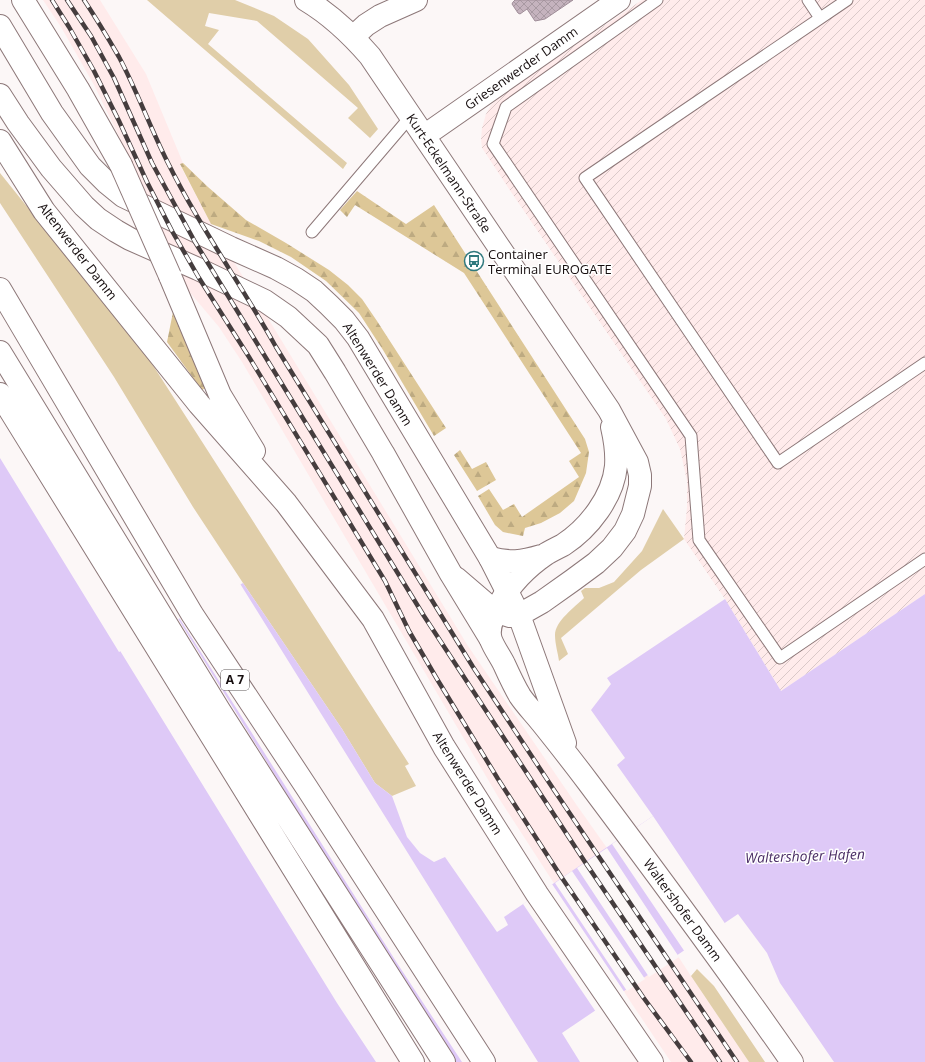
<svg xmlns="http://www.w3.org/2000/svg" width="925" height="1062" font-family="'Open Sans',sans-serif">
	<style>
		.built { fill: #ffebeb }
		.industrial { fill: url(#industrial-furrows) }
		.green { fill: #e0cea9 }
		.forest { fill: url(#forest-firs) }
		.water { fill: #dec9f7 }
		.pier { fill: #fcf7f7 }
		.building { fill: url(#building-cross-hatch); stroke: #9f8d98 }
		.lines { fill: none; stroke-linecap: round; stroke-linejoin: round }
		.service-casing { stroke: #8d7879; stroke-width: 13 }
		.minor-casing { stroke: #8d7879; stroke-width: 24 }
		.tertiary-casing { stroke: #8d7879; stroke-width: 24 }
		.motorway-casing { stroke: #8d7879; stroke-width: 24 }
		.service { stroke: #fff; stroke-width: 11 }
		.minor { stroke: #fff; stroke-width: 22 }
		.tertiary { stroke: #fff; stroke-width: 22 }
		.motorway { stroke: #fff; stroke-width: 22 }
		.rail-casing { stroke: #453d3e; stroke-width: 4.5 }
		.rail { stroke: #fff; stroke-width: 3; stroke-dasharray: 9; stroke-linecap: butt }
		.minor-bridge-casing { stroke: #8d7879; stroke-width: 24; stroke-linecap: butt }
		.minor-bridge { stroke: #fff; stroke-width: 22 }
		.labels { text-anchor: middle; stroke-width: 3; stroke-linejoin: round; paint-order: stroke }
		.shield { fill: #fff; stroke: #5c5657; stroke-width: 1 }
		.shield-label { font-size: 12px; font-weight: bold; fill: #160e0f }
		.street-label { font-size: 13px; fill: #160e0f; stroke: #fff }
		.poi-label { font-size: 13px; fill: #160e0f; stroke: #fff; text-anchor: start }
		.water-label { font-size: 14px; font-style: italic; fill: #4a2d65; stroke: #fff }
	</style>
	<defs>
		<pattern id="industrial-furrows" width="10" height="10" patternUnits="userSpaceOnUse"><rect width="10" height="10" fill="#ffebeb"/><path d="M-1 1l2-2M0 10L10 0M9 11l2-2" fill="none" stroke="#dac8c8"/></pattern>
		<pattern id="forest-firs" width="22" height="20" patternUnits="userSpaceOnUse"><rect width="22" height="20" fill="#ddc797"/><path d="M5 1l3.5 6h-7zM16 11l3.5 6h-7z" fill="#bdaa81"/></pattern>
		<pattern id="building-cross-hatch" width="8" height="8" patternUnits="userSpaceOnUse"><rect width="8" height="8" fill="#c5b3be"/><path d="M0 0l8 8M0 8l8-8" fill="none" stroke="#a899a2"/></pattern>
	</defs>
	<rect width="100%" height="100%" fill="#fcf7f7"/>
	<path class="built" d="M43 0H100L146 74 183 163 180 165 211 224 280 338 468 646 578 807 607 848 691 976 749 1062H671L632 1004 500 800 242 362 219 327 182 283 127 153 94 85 61 27Z"/>
	<path class="industrial" d="M642 0H925V594L781 691 725 599 684 539 687 507V481L680 449 666 419 511 192 482 148 481 139 482 128 486 114 491 105 504 94Z"/>
	<path class="green" d="M147 0H235L274 16 308 39 349 85 378 129 370 138 348 118 358 108 257 21 209 13 205 26 219 30 208 44 347 163 343 169Z
		M0 173 147 356 409 764 405 766 416 786 392 796 375 783 342 729 243 583 193 507 114 377 0 203Z
		M663 509 684 539 641 570 561 638 568 654 559 661C558 653 555 644 555 635 555 621 575 607 584 598L581 591 585 588H599L614 582 642 551Z
		M697 969 714 986 765 1062H749L691 976Z"/>
	<path class="forest" d="M183 163 208 187 246 220 286 243 329 270 348 285 362 299 377 321 446 428 434 436 383 350 359 313 326 281 291 257 259 241 211 224 180 164Z
		M357 191 406 224 434 205 585 439 589 452 586 473 574 501 560 513 541 523 525 528 523 536 503 532 495 525 478 496 489 489 503 510 514 504 522 517 579 477 569 461 581 453 464 273 355 205 347 217 340 210Z
		M174 307 209 386 202 390 167 342Z
		M460 450 472 469 486 462 496 480 477 491 454 455Z"/>
	<path class="water" d="M0 458 119 652 243 583 342 729 375 783 392 796 407 837 420 853 434 862 445 857 497 932 508 925 504 917 653 816 617 765 625 758 591 710 611 684 607 678 725 599 781 691 925 594V1062H834L780 983 767 953 738 914 562 1033 580 1062H0Z"/>
	<path class="pier" d="M1 456 119 649 177 617 393 966 456 1062H376L337 1003 119 649Z
		M239 582 538 1062H462L397 963 178 616Z
		M653 816 726 925 685 952 612 844Z
		M607 848 679 957 649 977 577 868Z
		M572 871 645 979 627 991 555 883Z
		M552 884 625 993 596 1012 523 904Z"/>
	<path class="building" d="M515 0H573L545 19 535 21 527 9 520 14 518 13 512 4 513 2Z"/>
	<g class="lines">
		<defs>
			<path id="service" d="M657 0 506 107 493 144 691 436 699 540 780 658 925 559
				M808 0 820 18
				M847 0 585 178 778 463 925 363
				M312 232 411 116"/>
			<path id="minor" d="M23 0 78 89 121 165
				M306 0C331 15 351 34 370 56L609 410 637 462 640 475V486L633 514 625 531 612 548 596 563 573 580 542 602 519 615 510 616 498 612 491 608 456 578
				M353 37 366 25 380 16 416 0
				M424 136 619 0
				M0 141 44 211 199 404 286 503 373 619 444 747 537 894 652 1062
				M170 276 220 395 254 451
				M612 427C615 440 617 452 616 466 613 497 589 528 563 545 557 548 551 551 546 554 527 567 511 583 500 603 495 612 487 629 491 640 494 648 500 656 504 664 509 675 514 686 520 696 526 705 535 714 542 723 558 743 573 762 588 782 657 874 726 967 792 1062
				M490 558C510 563 521 562 541 556
				M519 615 565 743"/>
			<path id="tertiary" d="M0 26 52 113 90 166 107 183 123 196 231 248 276 268 296 279 314 291 329 305 344 320 358 338 490 558 519 615
				M0 95 18 123 51 168 84 206 98 219 116 231 130 239 198 269 265 301 288 317 318 345 335 372 383 453 451 574 490 638"/>
			<path id="motorway" d="M0 289 192 614 307 788 484 1062
				M0 352 219 710 444 1062
				M0 394 413 1062"/>
		</defs>
		<use href="#service" class="service-casing"/>
		<use href="#minor" class="minor-casing"/>
		<use href="#tertiary" class="tertiary-casing"/>
		<use href="#motorway" class="motorway-casing"/>
		<use href="#service" class="service"/>
		<use href="#minor" class="minor"/>
		<use href="#tertiary" class="tertiary"/>
		<use href="#motorway" class="motorway"/>
		<defs>
			<path id="rail" d="M52 0 69 27 94 71 119 121 147 182 172 231 199 278 249 357 385 581 409 631 437 679 498 779 562 878 643 997 691 1062
				M67 0 91 36 114 78 152 163 195 242 424 616 585 862 720 1062
				M84 0C96 18 108 38 119 57 137 91 150 127 167 161 199 226 241 284 276 347L473 667 554 790 737 1062"/>
		</defs>
		<use href="#rail" class="rail-casing"/>
		<use href="#rail" class="rail"/>
		<defs>
			<path id="minor-bridge" d="M121 165 170 276"/>
		</defs>
		<use href="#minor-bridge" class="minor-bridge-casing"/>
		<use href="#minor-bridge" class="minor-bridge"/>
	</g>
	<defs>
		<symbol id="bus-ring" viewBox="-11 -11 22 22"><circle r="9.5" fill="#fff" stroke="#30797e" stroke-width="1.5"/><path d="M-5-6H5V4H4V6H2V4H-2V6H-4V4H-5ZM-3.5-4V0h7V-4ZM-3.5 1.2v1.5H-2V1.2ZM2 1.2v1.5H3.5V1.2Z" fill="#30797e"/></symbol>
	</defs>
	<g fill-rule="evenodd">
		<use href="#bus-ring" x="463" y="250" width="22" height="22"/>
	</g>
	<g class="labels">
		<rect class="shield" x="221" y="670" width="28" height="20" rx="3"/>
		<g class="shield-label">
			<text x="235" y="684">A 7</text>
		</g>
		<g class="street-label">
			<text transform="translate(521 68) rotate(-35)" y="5">Griesenwerder Damm</text>
			<text transform="translate(449 173) rotate(56)" y="5">Kurt-Eckelmann-Straße</text>
			<text transform="translate(78 251) rotate(52)" y="5">Altenwerder Damm</text>
			<text transform="translate(378 374) rotate(58)" y="5">Altenwerder Damm</text>
			<text transform="translate(468 783) rotate(58)" y="5">Altenwerder Damm</text>
			<text transform="translate(683 910) rotate(54)" y="5">Waltershofer Damm</text>
		</g>
		<g class="poi-label">
			<text x="488" y="259">Container<tspan x="488" dy="15">Terminal EUROGATE</tspan></text>
		</g>
		<g class="water-label">
			<text transform="translate(805 856) rotate(-2)" y="5">Waltershofer Hafen</text>
		</g>
	</g>
</svg>
